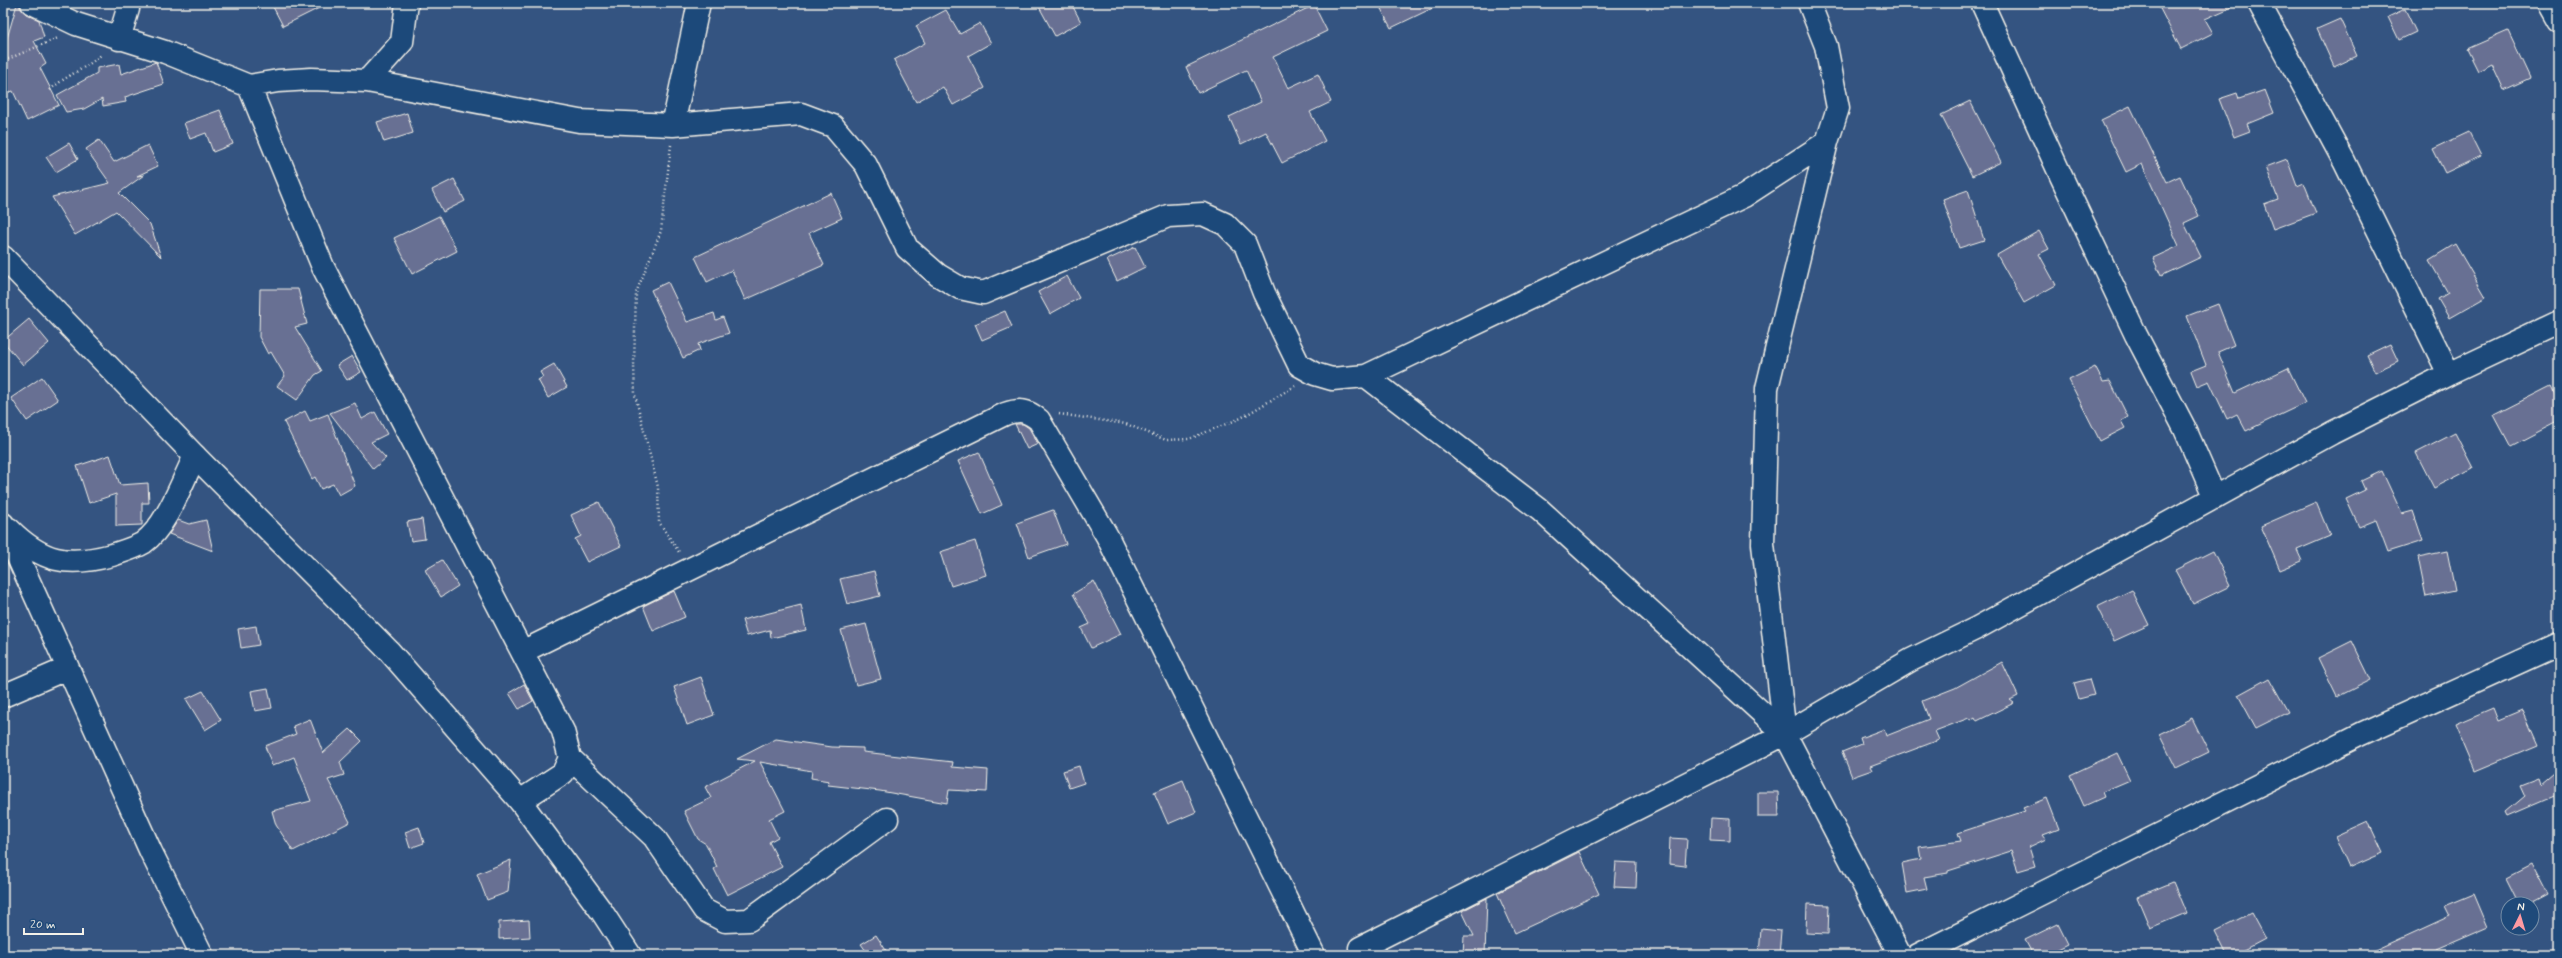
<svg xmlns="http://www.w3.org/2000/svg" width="2562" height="958" font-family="Mynerve,sans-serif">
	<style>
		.building { fill: #676f93; stroke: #f4f1e8 }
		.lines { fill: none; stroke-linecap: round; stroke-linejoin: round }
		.minor-casing { stroke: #f4f1e8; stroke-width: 25 }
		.major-casing { stroke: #f4f1e8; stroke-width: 25 }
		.path { stroke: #f4f1e8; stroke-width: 2.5; stroke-dasharray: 1 3; stroke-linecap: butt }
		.minor { stroke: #1f4a7a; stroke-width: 22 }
		.major { stroke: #1f4a7a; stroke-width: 22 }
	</style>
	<rect width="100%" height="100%" fill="#345481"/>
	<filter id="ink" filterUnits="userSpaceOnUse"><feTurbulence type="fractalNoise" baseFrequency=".025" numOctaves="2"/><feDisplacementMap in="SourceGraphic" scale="8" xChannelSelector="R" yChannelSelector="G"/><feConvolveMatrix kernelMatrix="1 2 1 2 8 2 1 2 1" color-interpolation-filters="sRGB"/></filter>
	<g filter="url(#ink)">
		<path class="building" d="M271 3H329L283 26Z
			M1037 3H1071L1081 22 1055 36Z
			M1378 3H1443L1391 28Z
			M2157 3H2241L2205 19 2213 33 2181 49Z
			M17 4 26 14 39 20 44 37 34 41 46 64 40 68 59 105 27 121 13 91 7 93 3 85V52Z
			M1314 5 1327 31 1273 57 1288 88 1318 74 1331 102 1310 112 1325 141 1282 163 1266 132 1241 144 1229 117 1261 102 1246 70 1198 93 1186 67Z
			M2405 9 2416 32 2399 40 2388 17Z
			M946 10 960 34 980 23 991 43 968 56 985 88 953 105 943 87 916 102 894 60 925 43 916 26Z
			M2340 19 2357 56 2334 67 2317 29Z
			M2508 31 2530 78 2504 90 2492 64 2478 71 2467 49Z
			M156 62 164 84 125 97 126 102 103 106 102 99 84 109 66 112 57 95 97 73V68L119 64 121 74Z
			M2265 90 2274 113 2247 124 2250 131 2234 137 2219 99 2237 93 2239 99Z
			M1970 101 2001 162 1972 176 1941 115Z
			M2130 106 2167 182 2180 176 2199 216 2184 223 2201 257 2161 276 2153 258 2179 246 2142 164 2126 172 2101 120Z
			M220 110 233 144 213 152 206 133 190 139 184 123Z
			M407 113 413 133 384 142 377 122Z
			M2469 132 2481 156 2445 173 2433 149Z
			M99 140 114 162 148 145 158 166 137 176 144 175 119 193 150 224 161 257 116 211 75 235 52 197 110 183 86 149Z
			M69 143 78 159 56 172 46 157Z
			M2287 159 2297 186 2304 183 2316 213 2273 229 2264 204 2278 199 2266 167Z
			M454 179 465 201 443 212 432 190Z
			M1968 190 1984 240 1959 248 1943 199Z
			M831 193 842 218 809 233 824 265 745 300 732 270 707 282 695 257Z
			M439 216 457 251 412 274 394 238Z
			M2039 231 2049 249 2039 254 2056 285 2024 303 1997 255Z
			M2455 244 2486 297 2449 318 2438 299 2448 293 2429 260Z
			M1135 247 1145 267 1117 281 1107 260Z
			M1067 276 1079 298 1050 314 1038 292Z
			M668 282 687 322 714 313 716 320 723 317 729 333 698 344 700 350 683 358 651 290Z
			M260 289H298L307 324 295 327 322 371 315 375 297 400 277 386 285 376 271 352 268 354 259 337Z
			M2218 304 2234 345 2218 352 2235 393 2288 368 2305 403 2246 431 2237 414 2227 419 2209 381 2197 386 2191 371 2206 365 2187 316Z
			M1005 311 1012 327 982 340 975 324Z
			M29 319 49 343 23 365 3 341Z
			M2390 344 2398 361 2375 372 2367 355Z
			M352 356 361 372 347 380 337 365Z
			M554 364 567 387 548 398 538 380 543 377 540 372Z
			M2095 367 2103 382 2110 381 2128 417 2121 421 2125 428 2100 441 2069 380Z
			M42 377 58 400 27 421 11 398Z
			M2551 386 2559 402V422L2511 447 2494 415Z
			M355 403 362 419 375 412 387 434 371 442 386 458 373 469 330 413Z
			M305 411 310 421 328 414 355 486 339 495 333 484 321 489 315 477 312 479 284 422Z
			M1015 424H1023L1029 428 1038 444 1027 449Z
			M2455 433 2473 468 2434 488 2416 453Z
			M979 452 1002 505 982 514 958 461Z
			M110 455 120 485 148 483 149 503H142V525L116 526V494L89 503 77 466Z
			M2382 471 2402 514 2413 511 2423 541 2388 552 2376 520 2359 527 2346 499 2365 490 2361 481Z
			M599 502 621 546 587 562 575 539 581 536 571 515Z
			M2316 502 2330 536 2297 550 2302 561 2280 570 2261 526Z
			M1053 510 1066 544 1029 557 1017 523Z
			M422 519 425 539 411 541 407 522Z
			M178 520 189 524 206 520 213 551 169 534Z
			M975 541 986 575 951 586 940 552Z
			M2213 551 2230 586 2193 604 2175 570Z
			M2447 551 2455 591 2426 597 2418 557Z
			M442 560 458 586 441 597 425 570Z
			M874 571 880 596 847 604 840 579Z
			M1094 581 1121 634 1091 648 1081 628 1090 624 1073 594Z
			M2132 590 2149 625 2114 641 2097 607Z
			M674 591 685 617 653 631 643 606Z
			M801 605 806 630 771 638 770 630 747 636 742 620Z
			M866 624 881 679 856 685 841 630Z
			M256 626 259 645 241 648 238 629Z
			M2352 641 2371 680 2337 697 2318 658Z
			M2002 662 2018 696 2010 700 2014 703 1977 721 1975 717 1970 720 1969 718 1935 731 1939 740 1870 766 1872 770 1852 777 1842 752 1862 744 1860 738 1884 729 1886 736 1929 719 1922 701 1955 688Z
			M701 677 714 715 687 725 674 687Z
			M2269 678 2288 712 2256 728 2238 695Z
			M2089 679 2094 695 2079 699 2074 683Z
			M524 684 533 701 519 709 509 693Z
			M268 688 272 708 255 711 251 691Z
			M203 691 221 720 205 730 186 699Z
			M2493 708 2498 721 2522 711 2537 745 2475 771 2455 724Z
			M2192 718 2209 752 2176 768 2159 734Z
			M310 719 323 753 350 729 362 741 340 762 344 775 328 780 350 822 293 851 276 825 272 811 311 801 294 757 272 766 265 746 296 734 293 726Z
			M776 739 832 747 863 748V752L953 762 952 767 988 770 987 792 949 790 947 803 880 791 828 785 829 781 811 778 812 771 760 762 785 811 769 819 778 837 769 842 782 867 727 895 714 869 717 867 706 844 698 839 684 811 711 798 705 787 755 761 737 759Z
			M2117 753 2130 780 2102 792 2104 797 2084 806 2070 775Z
			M1079 766 1084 783 1069 788 1063 771Z
			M2559 768V794L2508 816 2506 812 2525 796 2520 785 2538 778 2540 784Z
			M1183 780 1196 812 1168 824 1154 792Z
			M1758 792H1778L1779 817H1758Z
			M2047 798 2059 829 2043 835 2046 839 2029 847 2035 866 2018 871 2011 851 1948 871V873L1924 877 1927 889 1907 893 1902 863 1921 859 1919 847 1961 841 1958 833 2025 811 2023 808Z
			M1711 818 1730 819V841L1710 840Z
			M2368 821 2383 853 2349 868 2335 836Z
			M419 827 424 843 410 848 405 832Z
			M1670 838 1687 839 1685 866 1669 864Z
			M1579 852 1599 894 1515 933 1497 893Z
			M511 860 508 892 487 900 477 874Z
			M1616 862 1637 863 1636 888 1614 887Z
			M2531 865 2547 896 2532 904H2519L2506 878Z
			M2173 882 2186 913 2150 928 2137 897Z
			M2474 894 2488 927 2435 950 2437 955H2365L2450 916 2445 906Z
			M1487 898 1485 955H1463L1464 936H1474L1462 911Z
			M1807 904 1829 905 1828 934 1806 933Z
			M2251 913 2265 939 2235 955H2227L2215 931Z
			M529 920 530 937 499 939V922Z
			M2058 924 2068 944 2046 955H2033L2025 940Z
			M1761 929 1781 931 1779 955H1759Z
			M876 935 889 955H869L861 944Z"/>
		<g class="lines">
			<defs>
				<path id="minor" d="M32 3 76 24 165 52 249 86 278 81 311 79 367 81 579 121 673 125 801 114 833 126 866 165 907 248 938 275 960 288 983 293 1168 216 1203 214 1225 224 1245 244 1264 293 1299 365 1315 374 1332 379 1366 376 1744 196 1827 142 1838 108 1826 46 1809 3
					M1982 3 2061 176 2136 335 2185 429 2215 498
					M2259 3 2344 161 2449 374
					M2549 3 2559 21
					M119 39 128 9 127 3
					M367 81 402 42 407 3
					M249 86 323 267 563 731 570 758 563 773 520 801
					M673 125 699 3
					M1366 376 1540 510 1785 734 1900 955
					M3 524 151 852 202 955
					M9 529C42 562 67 567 112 555 121 552 135 548 143 543 167 526 182 482 195 456
					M522 652 1005 414C1020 409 1027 410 1039 420L1107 536 1314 955
					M3 696 68 668
					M1785 734 1763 544 1767 388 1827 142
					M570 758 654 837 704 910 725 921 749 920 887 819
					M1360 948 1785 734 1911 660 1977 628 2332 433 2449 374 2559 322
					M1918 955 2361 734 2559 644"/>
				<path id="major" d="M3 257 195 456 389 651 520 801 602 912 630 955"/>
			</defs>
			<use href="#minor" class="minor-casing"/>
			<use href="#major" class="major-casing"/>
			<path class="path" d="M8 59 58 38
				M50 90C66 75 86 69 102 54
				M671 145 661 231 636 293 634 365 635 395 658 487 659 522 679 552
				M1059 414 1126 424 1166 440 1189 439 1241 418 1295 386"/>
			<use href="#minor" class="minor"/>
			<use href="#major" class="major"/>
		</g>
	</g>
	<rect width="2562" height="958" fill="none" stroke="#1f4a7a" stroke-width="16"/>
	<rect x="8" y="8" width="2546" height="942" fill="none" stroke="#f4f1e8" stroke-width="1.5" filter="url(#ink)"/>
	<g transform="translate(2520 916) rotate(5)"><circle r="19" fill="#1f4a7a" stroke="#748da6"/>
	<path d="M0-3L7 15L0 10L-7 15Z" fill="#ff9aa2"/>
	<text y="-6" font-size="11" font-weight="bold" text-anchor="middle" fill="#f4f1e8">N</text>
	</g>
	<path d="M24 928v6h59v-6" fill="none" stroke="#f4f1e8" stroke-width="2"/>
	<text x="30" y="928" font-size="12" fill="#f4f1e8" stroke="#1f4a7a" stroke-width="3" paint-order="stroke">20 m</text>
</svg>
